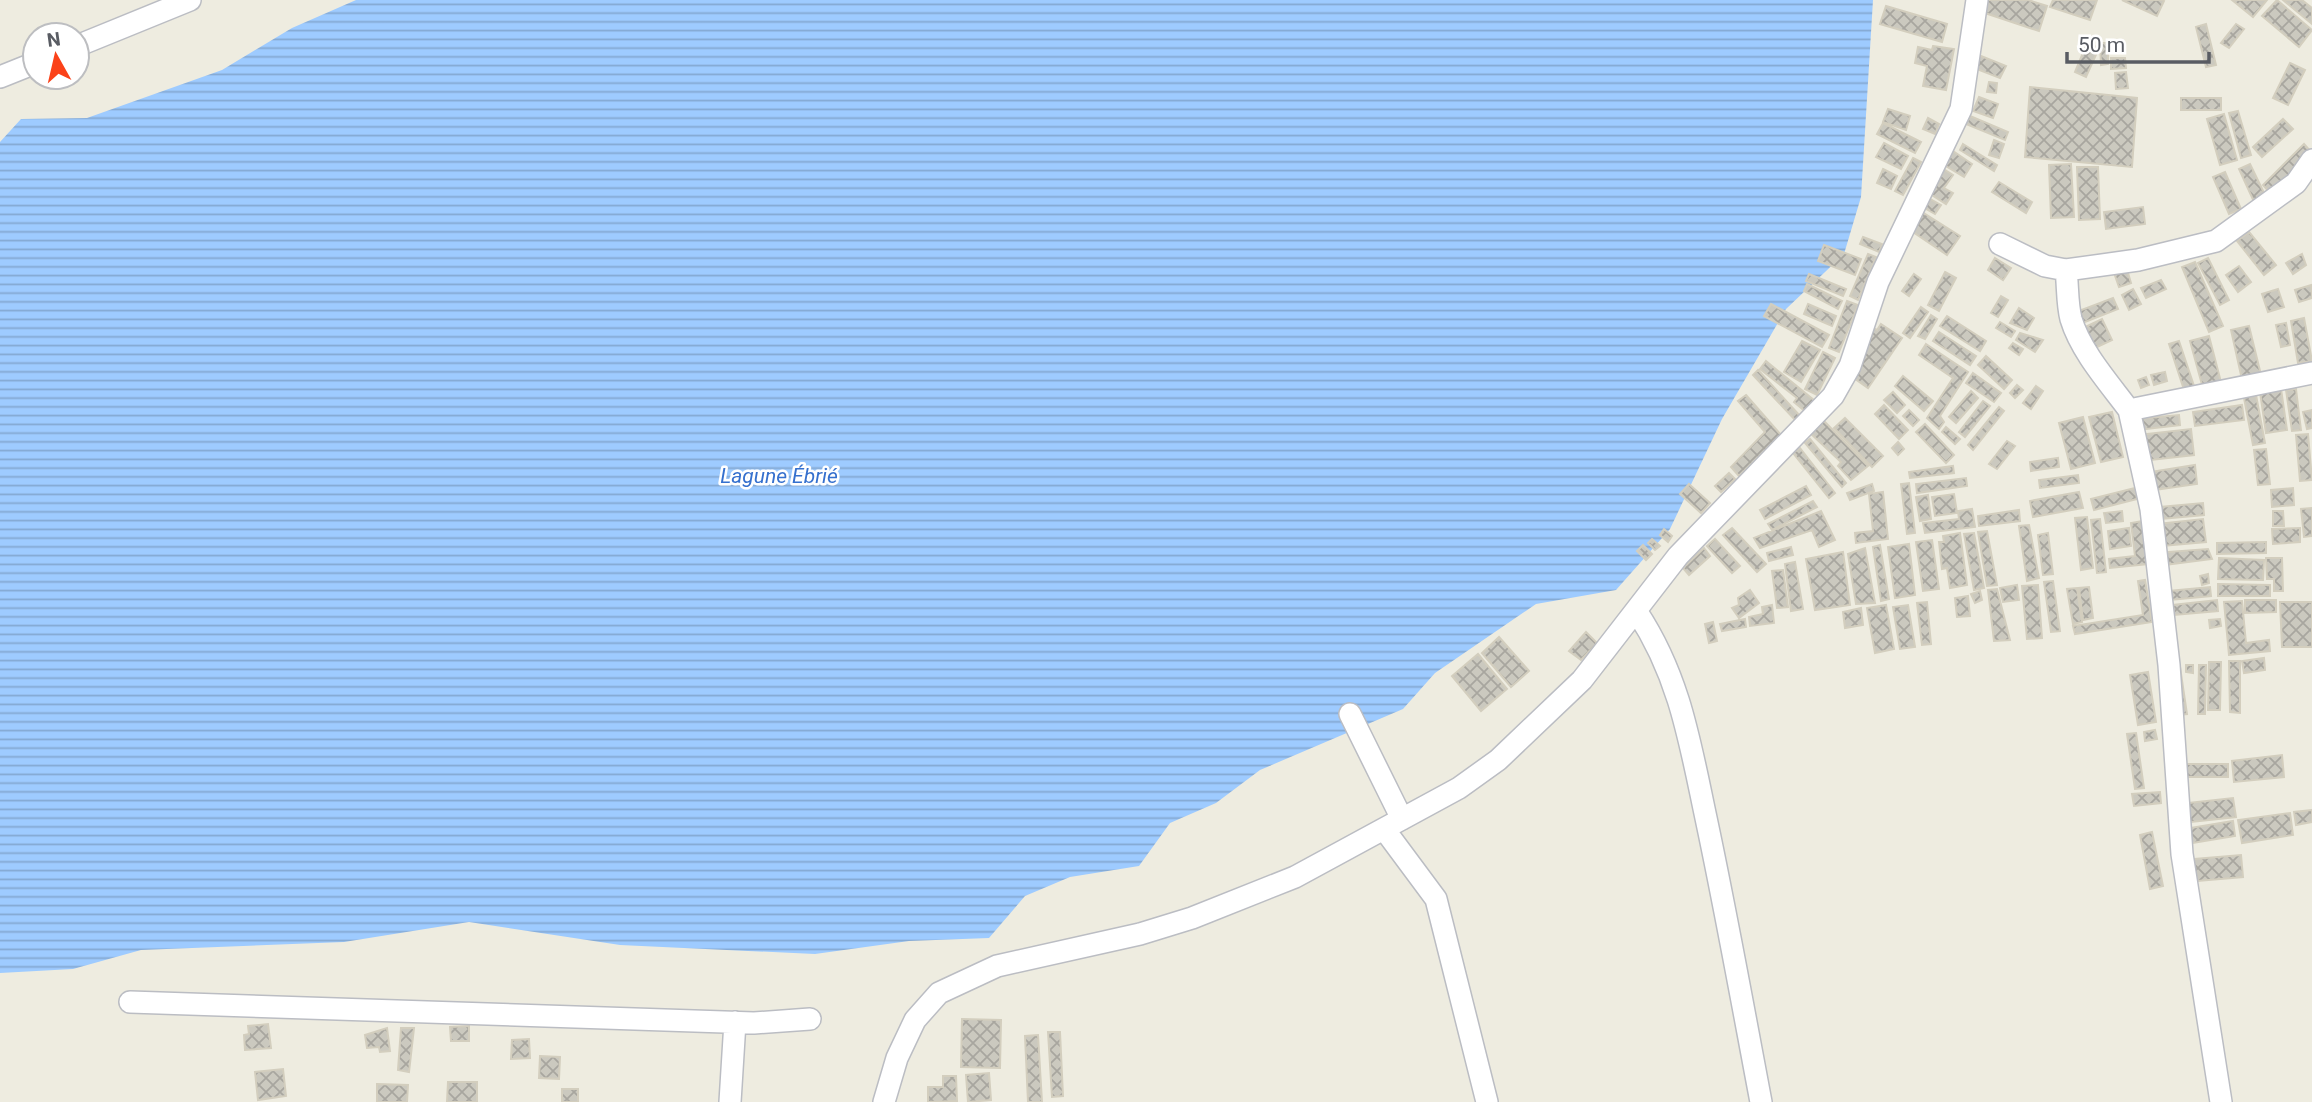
<svg xmlns="http://www.w3.org/2000/svg" width="2312" height="1102" font-family="Roboto,sans-serif">
	<style>
		.water { fill: url(#water-rules) }
		.building { fill: url(#building-cross-hatch); stroke: #d3cebe; stroke-width: 2 }
		.lines { fill: none; stroke-linecap: round; stroke-linejoin: round }
		.minor-casing { stroke: #bbbdc3; stroke-width: 24 }
		.minor { stroke: #fff; stroke-width: 21 }
		.labels { text-anchor: middle; stroke-width: 5; stroke-linejoin: round; paint-order: stroke }
		.water-label { font-size: 21px; font-style: italic; fill: #3570ce; stroke: #fff }
	</style>
	<defs>
		<pattern id="water-rules" width="6" height="5" patternUnits="userSpaceOnUse" patternTransform="scale(1.75)"><rect width="6" height="5" fill="#9ecbff"/><path d="M0 2.5h6" fill="none" stroke="#84a8d2"/></pattern>
		<pattern id="building-cross-hatch" width="8" height="8" patternUnits="userSpaceOnUse" patternTransform="scale(1.75)"><rect width="8" height="8" fill="#cbc9bf"/><path d="M0 0l8 8M0 8l8-8" fill="none" stroke="#a8a69f"/></pattern>
	</defs>
	<rect width="100%" height="100%" fill="#eeece0"/>
	<path class="water" d="M356 0H1873L1861 197 1844 254 1786 309 1722 419 1670 529 1616 590 1536 604 1435 673 1403 709 1260 770 1216 803 1170 823 1139 866 1070 877 1025 896 989 938 909 941 815 954 620 945 469 922 344 942 141 950 73 969 0 973V142L21 119 87 118 222 70 292 28Z"/>
	<path class="building" d="M1986 0H2028L2047 6 2039 31 1982 12Z
		M2053 0H2097L2090 20 2050 7Z
		M2122 0H2162L2164 1 2157 16Z
		M2232 0H2267L2253 17Z
		M2277 0 2312 30 2299 47 2262 16Z
		M2283 0H2302L2312 8V24Z
		M1886 6 1947 24 1942 42 1880 24Z
		M2206 24 2216 65 2206 67 2196 27Z
		M2236 24 2244 29 2229 48 2221 43Z
		M2087 43 2099 48 2086 77 2075 72Z
		M2100 43H2108V64L2101 65Z
		M1933 46 1954 49 1946 90 1923 86 1927 66 1915 63 1918 47 1932 50Z
		M1976 54 2006 66 2000 78 1969 66Z
		M2111 58H2125L2126 68 2111 69Z
		M2290 63 2305 70 2288 105 2273 98Z
		M2126 72 2128 88 2116 89 2115 73Z
		M1989 82 1997 83 1996 93 1987 92Z
		M2030 87 2137 98 2132 167 2025 157Z
		M1979 97 1998 104 1993 118 1973 111Z
		M2181 98H2221V110H2181Z
		M1888 109 1910 116 1906 130 1883 122Z
		M2238 111 2251 155 2241 158 2229 113Z
		M2224 114 2237 160 2220 165 2207 119Z
		M1970 116 2008 132 2005 140 1966 124Z
		M1928 118 1939 124 1935 134 1923 129Z
		M2283 119 2293 129 2262 157 2253 147Z
		M1883 123 1921 142 1915 153 1877 134Z
		M1994 140 2004 144 1999 158 1989 155Z
		M1884 143 1908 156 1901 169 1876 157Z
		M1963 144 1997 165 1994 171 1960 150Z
		M2304 144 2312 153 2271 194 2263 185Z
		M1953 151 1972 164 1964 177 1944 165Z
		M1913 158 1921 162 1903 195 1895 191Z
		M2071 164 2074 217 2051 218 2049 165Z
		M2250 164 2267 199 2255 204 2239 169Z
		M2077 167H2098L2100 219 2079 220Z
		M1942 168 1953 175 1944 188 1953 193 1946 204 1927 192Z
		M1883 169 1897 176 1891 189 1877 183Z
		M2225 172 2241 209 2229 214 2213 177Z
		M1999 182 2032 202 2026 213 1992 192Z
		M1925 196 1941 205 1935 214 1919 205Z
		M2143 207 2145 224 2106 229 2104 212Z
		M1919 210 1960 236 1947 255 1907 228Z
		M2249 232 2276 265 2264 275 2237 241Z
		M1863 237 1882 244 1879 252 1860 244Z
		M1824 245 1861 259 1855 275 1818 261Z
		M1868 254 1876 257 1858 300 1850 296Z
		M2302 254 2306 265 2293 274 2286 263Z
		M1995 258 2011 268 2003 280 1988 270Z
		M2208 258 2229 300 2220 305 2198 263Z
		M2195 262 2223 326 2209 332 2182 267Z
		M2126 266 2131 283 2119 287 2113 270Z
		M2239 266 2251 282 2238 292 2226 275Z
		M1945 272 1956 278 1939 311 1928 305Z
		M1809 274 1846 289 1843 296 1806 281Z
		M1914 274 1921 279 1909 296 1902 291Z
		M2161 280 2166 289 2146 298 2141 288Z
		M1807 284 1842 301 1838 309 1804 291Z
		M2311 285 2312 298 2299 302 2295 290Z
		M2133 289 2141 304 2129 310 2122 295Z
		M2278 289 2284 307 2268 312 2262 294Z
		M2001 296 2008 300 1998 317 1991 313Z
		M2113 298 2118 309 2080 324 2076 312Z
		M1847 301 1858 305 1839 352 1829 348Z
		M1771 304 1829 335 1822 347 1764 316Z
		M1808 304 1836 316 1832 326 1804 314Z
		M1921 307 1928 312 1910 338 1903 333Z
		M2019 308 2034 318 2027 330 2010 323Z
		M1931 315 1937 319 1925 339 1918 336Z
		M1947 316 1986 341 1980 351 1940 326Z
		M2304 318 2312 361 2298 363 2291 321Z
		M2102 319 2112 340 2093 349 2083 328Z
		M2000 322 2015 331 2011 337 1996 328Z
		M2286 323 2290 345 2281 347 2276 325Z
		M1881 324 1902 338 1868 388 1848 374 1870 326 1877 330Z
		M2249 326 2262 379 2243 384 2231 330Z
		M1939 332 1976 356 1970 365 1933 341Z
		M2020 333 2043 340 2035 352 2016 340Z
		M2209 336 2222 386 2204 392 2190 341Z
		M1802 341 1820 350 1801 382 1784 372Z
		M2179 341 2196 392 2186 396 2169 344Z
		M2013 343 2023 349 2019 355 2009 348Z
		M1926 344 1968 372 1940 416 1944 422 1939 429 1927 418 1953 378 1919 355Z
		M1823 352 1835 358 1817 395 1805 389Z
		M1986 356 2012 380 2004 389 1978 365Z
		M1766 361 1815 401 1806 412 1794 402 1797 398 1760 369Z
		M1758 370 1800 416 1795 420 1753 375Z
		M2165 372 2167 381 2154 385 2151 375Z
		M1973 373 2001 393 1994 402 1966 383Z
		M1903 376 1933 401 1924 411 1895 386Z
		M2146 377 2149 385 2141 388 2138 380Z
		M2017 385 2023 390 2015 398 2010 393Z
		M2036 386 2043 391 2031 409 2023 403Z
		M2281 389 2287 430 2266 433 2260 392Z
		M2296 389 2301 430 2292 431 2286 390Z
		M1971 391 1978 398 1956 423 1949 417Z
		M1893 392 1905 405 1897 413 1884 400Z
		M1746 395 1781 435 1739 476 1731 467 1765 432 1738 401Z
		M2256 395 2265 443 2253 445 2244 398Z
		M1983 401 1990 406 1965 437 1959 432Z
		M1884 405 1908 430 1899 439 1875 414Z
		M2242 405 2244 420 2195 426 2193 412Z
		M1999 407 2004 411 1973 450 1968 445Z
		M1909 410 1919 420 1913 426 1903 416Z
		M2312 410V428L2307 429 2303 412Z
		M2112 412 2123 457 2101 462 2089 417Z
		M2179 415 2180 425 2138 430 2137 419Z
		M2083 417 2095 463 2071 469 2059 423Z
		M1845 418 1883 456 1872 467 1834 428Z
		M1823 420 1868 466 1851 480 1838 466 1841 462 1810 433Z
		M1925 424 1954 455 1946 463 1916 432Z
		M1946 427 1960 439 1955 444 1942 432Z
		M2191 429 2194 455 2142 461 2139 435Z
		M2308 434 2312 480 2300 481 2296 435Z
		M1810 439 1846 483 1842 487 1805 443Z
		M2007 441 2015 446 1997 469 1989 464Z
		M1898 442 1904 449 1898 455 1892 448Z
		M1800 448 1835 493 1829 498 1793 453Z
		M2266 449 2270 484 2258 485 2254 450Z
		M2058 458 2059 467 2031 471 2030 462Z
		M2195 465 2197 484 2147 491 2144 473Z
		M1953 466 1954 473 1910 478 1909 472Z
		M1729 473 1735 479 1721 492 1715 486Z
		M2078 475 2079 483 2040 488 2039 480Z
		M1966 478 1967 486 1917 493 1916 484Z
		M1909 483 1915 533 1907 534 1901 484Z
		M1689 484 1710 503 1701 513 1680 494Z
		M1872 484 1874 491 1850 500 1847 493Z
		M1806 486 1811 495 1765 519 1760 510Z
		M2135 488 2137 499 2094 510 2091 499Z
		M2293 488 2294 505 2272 507 2271 490Z
		M1883 492 1888 539 1856 543 1855 533 1873 531 1869 494Z
		M2079 492 2083 508 2033 517 2030 501Z
		M1954 494 1957 513 1935 516 1932 497Z
		M1928 495 1931 519 1920 521 1916 497Z
		M1813 501 1817 507 1772 530 1768 524Z
		M2203 503 2204 515 2150 520 2149 508Z
		M2312 508V536L2304 537 2301 509Z
		M1972 509 1975 527 1925 533 1923 523 1959 519 1958 511Z
		M2019 510 2020 521 1979 526 1978 516Z
		M1821 511 1835 540 1819 547 1812 530 1760 548 1754 538Z
		M2122 511 2123 521 2106 523 2104 513Z
		M2273 511H2283L2284 526H2273Z
		M2087 517 2093 568 2081 570 2075 518Z
		M2100 519 2106 572 2097 573 2091 520Z
		M2203 519 2206 542 2151 547 2149 525Z
		M2143 521 2148 564 2110 568 2109 559 2135 556 2131 523Z
		M2029 525 2039 578 2027 581 2019 526Z
		M1732 528 1766 564 1757 572 1723 535Z
		M2129 528 2131 546 2110 549 2108 531Z
		M2300 528V542L2273 544 2272 529Z
		M1664 529 1672 536 1668 542 1660 535Z
		M1987 531 1997 585 1987 586 1978 532Z
		M1960 533 1967 585 1950 588 1947 568 1942 569 1939 542H1944L1943 536Z
		M1974 533 1984 588 1974 590 1964 534Z
		M2048 533 2053 574 2043 575 2038 535Z
		M1652 539 1660 546 1655 550 1648 543Z
		M1715 539 1740 566 1732 573 1707 546Z
		M1932 540 1939 589 1923 591 1916 542Z
		M2266 542V553L2217 554V543Z
		M1909 544 1915 595 1895 598 1888 547Z
		M1643 545 1652 554 1646 560 1637 551Z
		M1880 545 1889 599 1881 601 1873 547Z
		M1791 547 1793 555 1769 561 1767 553Z
		M1704 548 1710 556 1689 575 1683 568Z
		M1865 548 1875 603 1856 604 1848 554Z
		M2208 549 2212 559 2156 566V553Z
		M1843 552 1850 605 1815 610 1806 559Z
		M2219 558 2264 560 2263 580 2218 579Z
		M2266 558H2282L2283 591H2274V579H2267Z
		M1795 562 1803 609 1791 611 1785 564Z
		M1783 570 1788 607 1777 608 1772 571Z
		M2208 574 2209 583 2202 585 2200 576Z
		M2145 580 2152 622 2075 634 2073 626 2143 615 2138 581Z
		M2053 581 2060 631 2051 632 2044 582Z
		M2218 584 2270 585V596H2218Z
		M2017 585 2019 600 2003 602 2000 588Z
		M2038 585 2042 638 2027 639 2022 586Z
		M2089 587 2093 618 2083 620 2079 588Z
		M2210 587 2211 596 2170 600 2169 591Z
		M2077 588 2082 622 2073 624 2067 589Z
		M1997 589 2010 640 1994 641 1988 590Z
		M1750 590 1759 603 1739 618 1732 608 1739 605 1738 598Z
		M1980 591 1982 600 1975 603 1971 594Z
		M1968 596 1970 616 1957 617 1955 598Z
		M2217 600 2218 611 2174 615 2173 605Z
		M2245 600H2276V612L2245 613Z
		M2242 601 2246 643 2269 640 2270 651 2229 655 2224 602Z
		M1927 602 1931 644 1922 645 1917 603Z
		M2280 602H2312V647H2282Z
		M1772 605 1774 623 1750 626 1749 617 1763 614 1762 607Z
		M1886 605 1894 649 1875 653 1867 608Z
		M1908 605 1915 647 1900 649 1893 607Z
		M1861 608 1863 625 1845 628 1843 612Z
		M1745 619 1746 627 1722 631 1720 624Z
		M2220 619 2221 626 2210 628 2209 620Z
		M1713 622 1717 641 1709 643 1705 624Z
		M1586 632 1597 643 1581 660 1569 651Z
		M1499 637 1529 671 1511 687 1482 653Z
		M1478 654 1507 689 1481 711 1452 676Z
		M2264 658 2265 670 2244 673 2242 661Z
		M2229 661H2240V713L2230 712Z
		M2209 662H2221L2220 710H2208Z
		M2186 665H2193V673L2186 672Z
		M2199 665H2206L2205 714H2198Z
		M2180 667 2187 714 2178 715 2170 669Z
		M2148 672 2156 722 2138 725 2130 675Z
		M2155 730 2157 739 2145 741 2144 732Z
		M2136 733 2144 788 2135 789 2127 734Z
		M2282 755 2284 777 2234 782 2232 761Z
		M2176 764H2228V777H2176Z
		M2160 792 2161 803 2134 806 2132 794Z
		M2233 798 2236 817 2182 823 2180 804Z
		M2312 810V822L2296 825 2294 812Z
		M2290 813 2293 835 2242 843 2238 820Z
		M2233 821 2235 836 2180 845 2178 830Z
		M2152 832 2163 886 2150 889 2140 835Z
		M2241 855 2243 877 2186 882 2183 860Z
		M962 1019 1001 1020 1000 1068 961 1067Z
		M268 1024 271 1048 245 1050 244 1035 249 1034 248 1026Z
		M469 1026V1041H451L450 1027Z
		M387 1028 390 1051 380 1052 379 1047 367 1048 365 1035Z
		M401 1028H414L409 1072 398 1070Z
		M1048 1032H1060L1063 1096 1052 1097Z
		M1038 1035 1042 1102H1028L1025 1036Z
		M529 1039 530 1058 511 1059 512 1040Z
		M540 1056 560 1057 559 1079 539 1078Z
		M283 1069 286 1096 258 1100 255 1072Z
		M989 1073 991 1100 968 1102 966 1075Z
		M943 1076H956L957 1101 928 1102V1087H943Z
		M448 1082H477V1102H447Z
		M377 1084 408 1085 407 1102H377Z
		M562 1089H578V1102H562Z"/>
	<g class="lines">
		<defs>
			<path id="minor" d="M77 46 190 0
				M0 77 35 63
				M2000 244 2045 266 2066 270 2138 260 2216 241 2296 183 2312 160
				M2066 270C2068 286 2067 304 2071 319 2081 352 2109 383 2129 410
				M1637 612C1680 677 1690 743 1706 818 1726 912 1743 1007 1761 1102
				M1350 714 1402 819
				M1384 829 1436 899 1487 1102
				M130 1002 754 1023 810 1019
				M730 1102 735 1022
				M884 1102 897 1058 915 1020 939 993 997 966 1140 934 1192 918 1295 877 1459 788 1498 760 1582 680 1678 556 1833 396 1850 366 1878 282 1961 109 1977 0
				M2221 1102 2182 854 2169 665 2151 509 2129 410 2312 373"/>
		</defs>
		<use href="#minor" class="minor-casing"/>
		<use href="#minor" class="minor"/>
	</g>
	<g class="labels">
		<g class="water-label">
			<text x="779" y="483">Lagune Ébrié</text>
		</g>
	</g>
	<g transform="translate(56 56) rotate(352)"><circle r="33" fill="#ffffff" stroke="#bdbec1" stroke-width="2"/>
	<path d="M0-5L12 26L0 18L-12 26Z" fill="#fb4219"/>
	<text y="-10" font-size="19" font-weight="bold" text-anchor="middle" fill="#595c63">N</text>
	</g>
	<path d="M2067 52v10h142v-10" fill="none" stroke="#595c63" stroke-width="3.5"/>
	<text x="2078" y="52" font-size="21" fill="#595c63" stroke="#ffffff" stroke-width="5" paint-order="stroke">50 m</text>
</svg>
